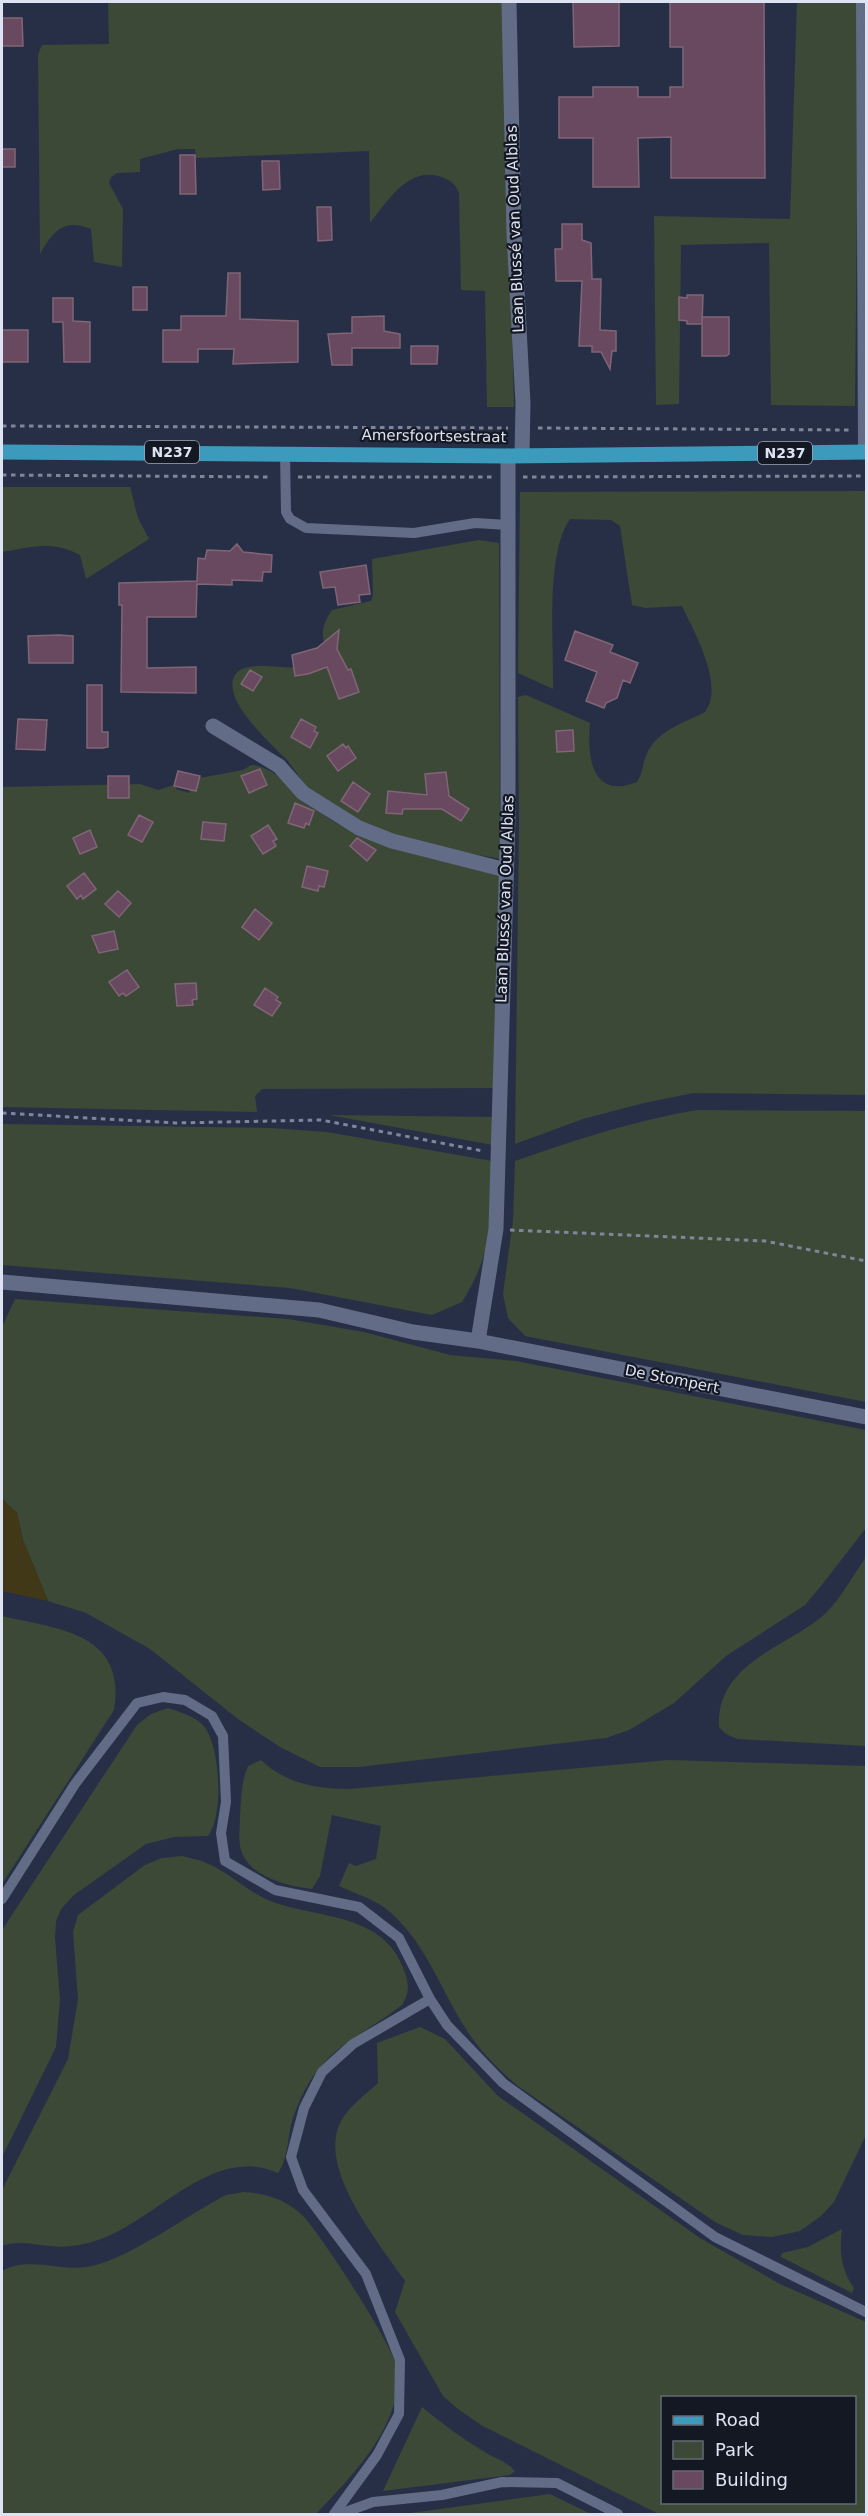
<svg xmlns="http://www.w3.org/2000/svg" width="868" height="2516" font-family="'DejaVu Sans',sans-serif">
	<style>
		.green { fill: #3c4936; fill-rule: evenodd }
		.sand { fill: #403817 }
		.building { fill: #68495f; stroke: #806577; stroke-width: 1.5 }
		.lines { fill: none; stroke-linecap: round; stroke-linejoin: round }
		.path { stroke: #7f869a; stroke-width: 3; stroke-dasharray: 4.5 4.5; stroke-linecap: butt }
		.lane { stroke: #626c87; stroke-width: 10 }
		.street { stroke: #626c87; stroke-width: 15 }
		.primary { stroke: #3c9bbc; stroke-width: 15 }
		.labels { text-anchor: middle; stroke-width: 4.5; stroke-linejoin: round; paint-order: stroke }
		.shield { fill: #141823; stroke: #a1a6b5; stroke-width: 1.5 }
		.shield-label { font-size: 14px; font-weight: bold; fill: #dde3f3 }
		.street-label { font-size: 15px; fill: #dde3f3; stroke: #141823 }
	</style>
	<rect width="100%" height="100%" fill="#272f47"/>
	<path class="green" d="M108 2H504L514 407H487L485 291 461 290 459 193C455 183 449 179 438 176 407 168 387 202 370 223L369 151 196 158 195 149H178L140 159V172L117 173 111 177 109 183 123 209 122 267 94 262 91 229C64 218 53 231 40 254L38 54 42 45 109 44Z
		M797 2H859L855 406 771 405 769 243 681 245 679 404 656 405 654 216 790 219Z
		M2 487H130L138 518 149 539 86 579 80 555C53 540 31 547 2 552Z
		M866 491V1095L693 1093 644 1103 583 1119 515 1144 519 825 518 697 526 695 590 723C587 756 591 800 637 782 643 773 642 765 646 756 655 731 684 723 705 712 725 685 694 632 682 606L645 608 632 605 620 526 611 520 570 519C545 554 554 646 553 689L518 673 520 492Z
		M479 540 499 543 500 859C455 850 404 844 363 824 346 816 328 803 313 792 302 783 296 771 287 760 273 745 220 700 235 675 244 659 284 670 301 667 310 664 320 657 329 652 319 637 322 625 332 610L371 601 373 595 372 559Z
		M251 765C278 765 309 808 336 823 378 847 452 860 500 872L496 1088 262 1089 255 1096 257 1112 2 1107V787L140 784 158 790 177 784 176 789 189 793 194 779 243 770Z
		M696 1110 866 1111V1402L525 1336 508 1318 503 1294 513 1220 515 1161C575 1140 633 1121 696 1110Z
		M329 1115 495 1117 493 1145Z
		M2 1124 272 1128 327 1132 492 1161C494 1215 492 1255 462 1302L432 1315 290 1288 2 1265Z
		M15 1299 288 1319 364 1332 450 1355 516 1361 866 1430V1528L821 1586 805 1605 726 1656 674 1703 629 1730 606 1738 359 1767H320L280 1747 238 1719 150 1649 86 1613 48 1601 23 1540 17 1513 2 1499V1327Z
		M866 1557V1746L737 1739 726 1734 719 1727C716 1668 776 1650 815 1622 837 1607 851 1578 866 1557Z
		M2 1616C57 1629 127 1632 114 1710L2 1884Z
		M168 1708C179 1712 194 1716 202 1724 221 1743 224 1816 208 1836L174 1837 146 1844 74 1895 61 1909 56 1921 55 1938 60 1999 56 2047 2 2157V1930L137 1725 151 1714Z
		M261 1760C285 1783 316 1789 349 1789L668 1760 866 1766V2135L834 2202 821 2216 800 2231 772 2237 743 2235 715 2222 518 2086C499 2070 479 2050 466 2029 440 1989 424 1938 385 1908 371 1898 354 1893 339 1886L349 1863 356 1866 376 1859 381 1826 332 1815 320 1876 312 1889C288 1886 249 1877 241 1850 238 1840 240 1827 240 1817 241 1799 241 1783 248 1766Z
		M182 1856C189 1858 197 1859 204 1862 230 1872 250 1895 276 1903 323 1919 384 1914 404 1970 409 1983 410 1992 402 2005 352 2043 318 2049 294 2115 287 2134 289 2158 278 2173 210 2143 155 2224 92 2242 80 2245 65 2248 51 2246 34 2245 18 2240 2 2246V2190L68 2059 78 1999 73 1932 78 1915 145 1865 162 1858Z
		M420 2027 445 2039 498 2096 700 2238 780 2284 866 2322V2514H659L481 2425 458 2409 443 2396 395 2312 405 2281C380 2244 322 2175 338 2128 345 2109 364 2096 378 2083L377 2043ZM662 2398H854V2502H662Z
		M244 2192C266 2193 290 2201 305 2218 322 2237 400 2355 399 2375 397 2431 352 2476 316 2514H2V2271C29 2255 62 2273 92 2266 132 2257 187 2215 226 2195Z
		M842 2229C839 2251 841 2270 854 2288L852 2293 781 2257 782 2253 808 2247Z
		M422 2407C441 2423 462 2438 483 2451 495 2459 505 2460 515 2471L510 2475 383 2491Z
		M550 2494 591 2514H403Z"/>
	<path class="sand" d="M2 1499 17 1513 23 1540 48 1601 2 1591Z"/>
	<path class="building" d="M573 2H619V46L574 47Z
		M670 2H764L765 178H671V137L638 138 639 187H593V138H559V97H593V87H638V97H670V87H683V47H670Z
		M2 18H22L23 46H2Z
		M2 149H15V167H2Z
		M180 155H195L196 194H180Z
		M262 161H279L280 189 263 190Z
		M317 207H331L332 240 318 241Z
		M562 224H582V240L591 243 592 279H601L600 330 616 331V351H612L610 369 601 352H592V346H579L582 281H556L555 249H562Z
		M228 273H240V319L298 321V362L233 364 234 349H198V362H163V330H181V316H226Z
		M133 287H147V310H133Z
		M687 295H703L702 324H687V321L679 320V297L687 298Z
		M53 298H73V321L90 322V362H64L63 322H53Z
		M384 316V331L400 334V348H352V365H332L328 334 352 333V317Z
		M702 317H729V354L726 356H702Z
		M2 330H28V362H2Z
		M411 346H438L437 364H411Z
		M237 544 243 552 272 555 271 572H263L262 581 232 580V585L197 584 196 617H147V668L196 667V693L121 692 122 605H119V583L197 581 198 558 205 559 207 550 230 551Z
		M366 565 370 594 359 595 360 602 338 605 335 587 323 588 320 572Z
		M339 630 337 649 348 670 351 669 359 692 339 699 327 667 308 674 295 676 292 655 317 648Z
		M575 631 613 645 610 652 638 663 630 683 623 680 617 698 606 703 604 708 586 701 597 672 565 660Z
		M59 635 73 636V663H29L28 636Z
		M250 670 262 677 253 691 241 684Z
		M87 685H102V732H108V747L103 748H87Z
		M18 719 47 720 45 750 16 749Z
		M301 719 316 727 314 731 318 733 310 748 291 737Z
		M573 730 574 751 557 752 556 731Z
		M343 744 346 748 348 746 356 758 338 771 327 756Z
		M260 769 267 785 249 793 241 776Z
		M178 771 200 776 196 791 174 786Z
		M446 772 449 796 469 809 461 821 442 809H403L402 814 386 813 388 791 427 795 425 774Z
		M108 776H129V798H108Z
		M353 782 370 794 358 812 341 801Z
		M295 803 314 811 309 825 306 823 304 828 288 823Z
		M139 815 153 822 142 842 128 835Z
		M203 822 226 824 224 841 201 839Z
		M268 825 277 839 273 841 276 846 263 854 251 836Z
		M90 830 97 847 80 854 73 838Z
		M357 838 376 850 367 861 350 846Z
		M307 866 328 871 324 887 319 886 318 891 302 887Z
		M84 873 96 889 83 899 81 895 77 899 67 886Z
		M118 891 131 903 119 917 105 904Z
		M255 909 272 923 259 940 242 927Z
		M114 931 118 949 99 953 92 936Z
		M127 970 139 987 126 996 123 993 119 996 109 982Z
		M196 983 197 999 192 1000 193 1005 177 1006 175 984Z
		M265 988 278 997 276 1000 281 1003 272 1016 254 1005Z"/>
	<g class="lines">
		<path class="path" d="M2 426 508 428
			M538 428 850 430
			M2 475 271 477
			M298 477H493
			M523 477 866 476
			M2 1113 175 1123 321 1120 483 1151
			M510 1230 765 1241 866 1261"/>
		<path class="lane" d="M861 2 863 452
			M285 453 286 512 290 519 306 528 414 533 475 523 508 525
			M2 1899 75 1784 137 1703 163 1697 185 1700 212 1716 223 1736 226 1802 221 1833 225 1861 275 1890 359 1907 399 1938 430 1999 447 2025 503 2083 715 2237 866 2312
			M334 2514 377 2455 399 2414 400 2360 366 2274 303 2190 291 2157 304 2108 322 2072 353 2044 430 1999
			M340 2514 373 2502 442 2495 502 2482 557 2483 618 2514"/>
		<path class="street" d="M509 2 514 233 523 403 522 455
			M213 726 279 766 303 793 359 828 392 841 506 870
			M2 1282 319 1310 413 1332 478 1341 866 1417
			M478 1341 496 1229 508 817V456"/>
		<path class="primary" d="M2 452 508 456 866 452"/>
	</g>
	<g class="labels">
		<g class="shield">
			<rect x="145" y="441" width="54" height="22" rx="4.5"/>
			<rect x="758" y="442" width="54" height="22" rx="4.5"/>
		</g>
		<g class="shield-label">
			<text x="172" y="457">N237</text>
			<text x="785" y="458">N237</text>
		</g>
		<g class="street-label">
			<text transform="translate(515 229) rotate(-92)" y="5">Laan Blussé van Oud Alblas</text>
			<text transform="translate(434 436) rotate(1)" y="5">Amersfoortsestraat</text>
			<text transform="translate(505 899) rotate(-88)" y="5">Laan Blussé van Oud Alblas</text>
			<text transform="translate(672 1379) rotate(11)" y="5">De Stompert</text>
		</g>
	</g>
	<rect width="868" height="2516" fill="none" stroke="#dde3f3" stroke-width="6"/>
	<rect x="661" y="2396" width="195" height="108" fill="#141823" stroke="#646976" stroke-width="1.5"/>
	<rect x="673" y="2416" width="30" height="9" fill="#3c9bbc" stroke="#646976" stroke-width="1.5"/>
	<text x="715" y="2426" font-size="18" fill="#dde3f3">Road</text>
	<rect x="673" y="2441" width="30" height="18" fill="#3c4936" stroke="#646976" stroke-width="1.5"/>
	<text x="715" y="2456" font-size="18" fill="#dde3f3">Park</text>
	<rect x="673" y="2471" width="30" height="18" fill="#68495f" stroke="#646976" stroke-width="1.5"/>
	<text x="715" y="2486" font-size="18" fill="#dde3f3">Building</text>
</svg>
